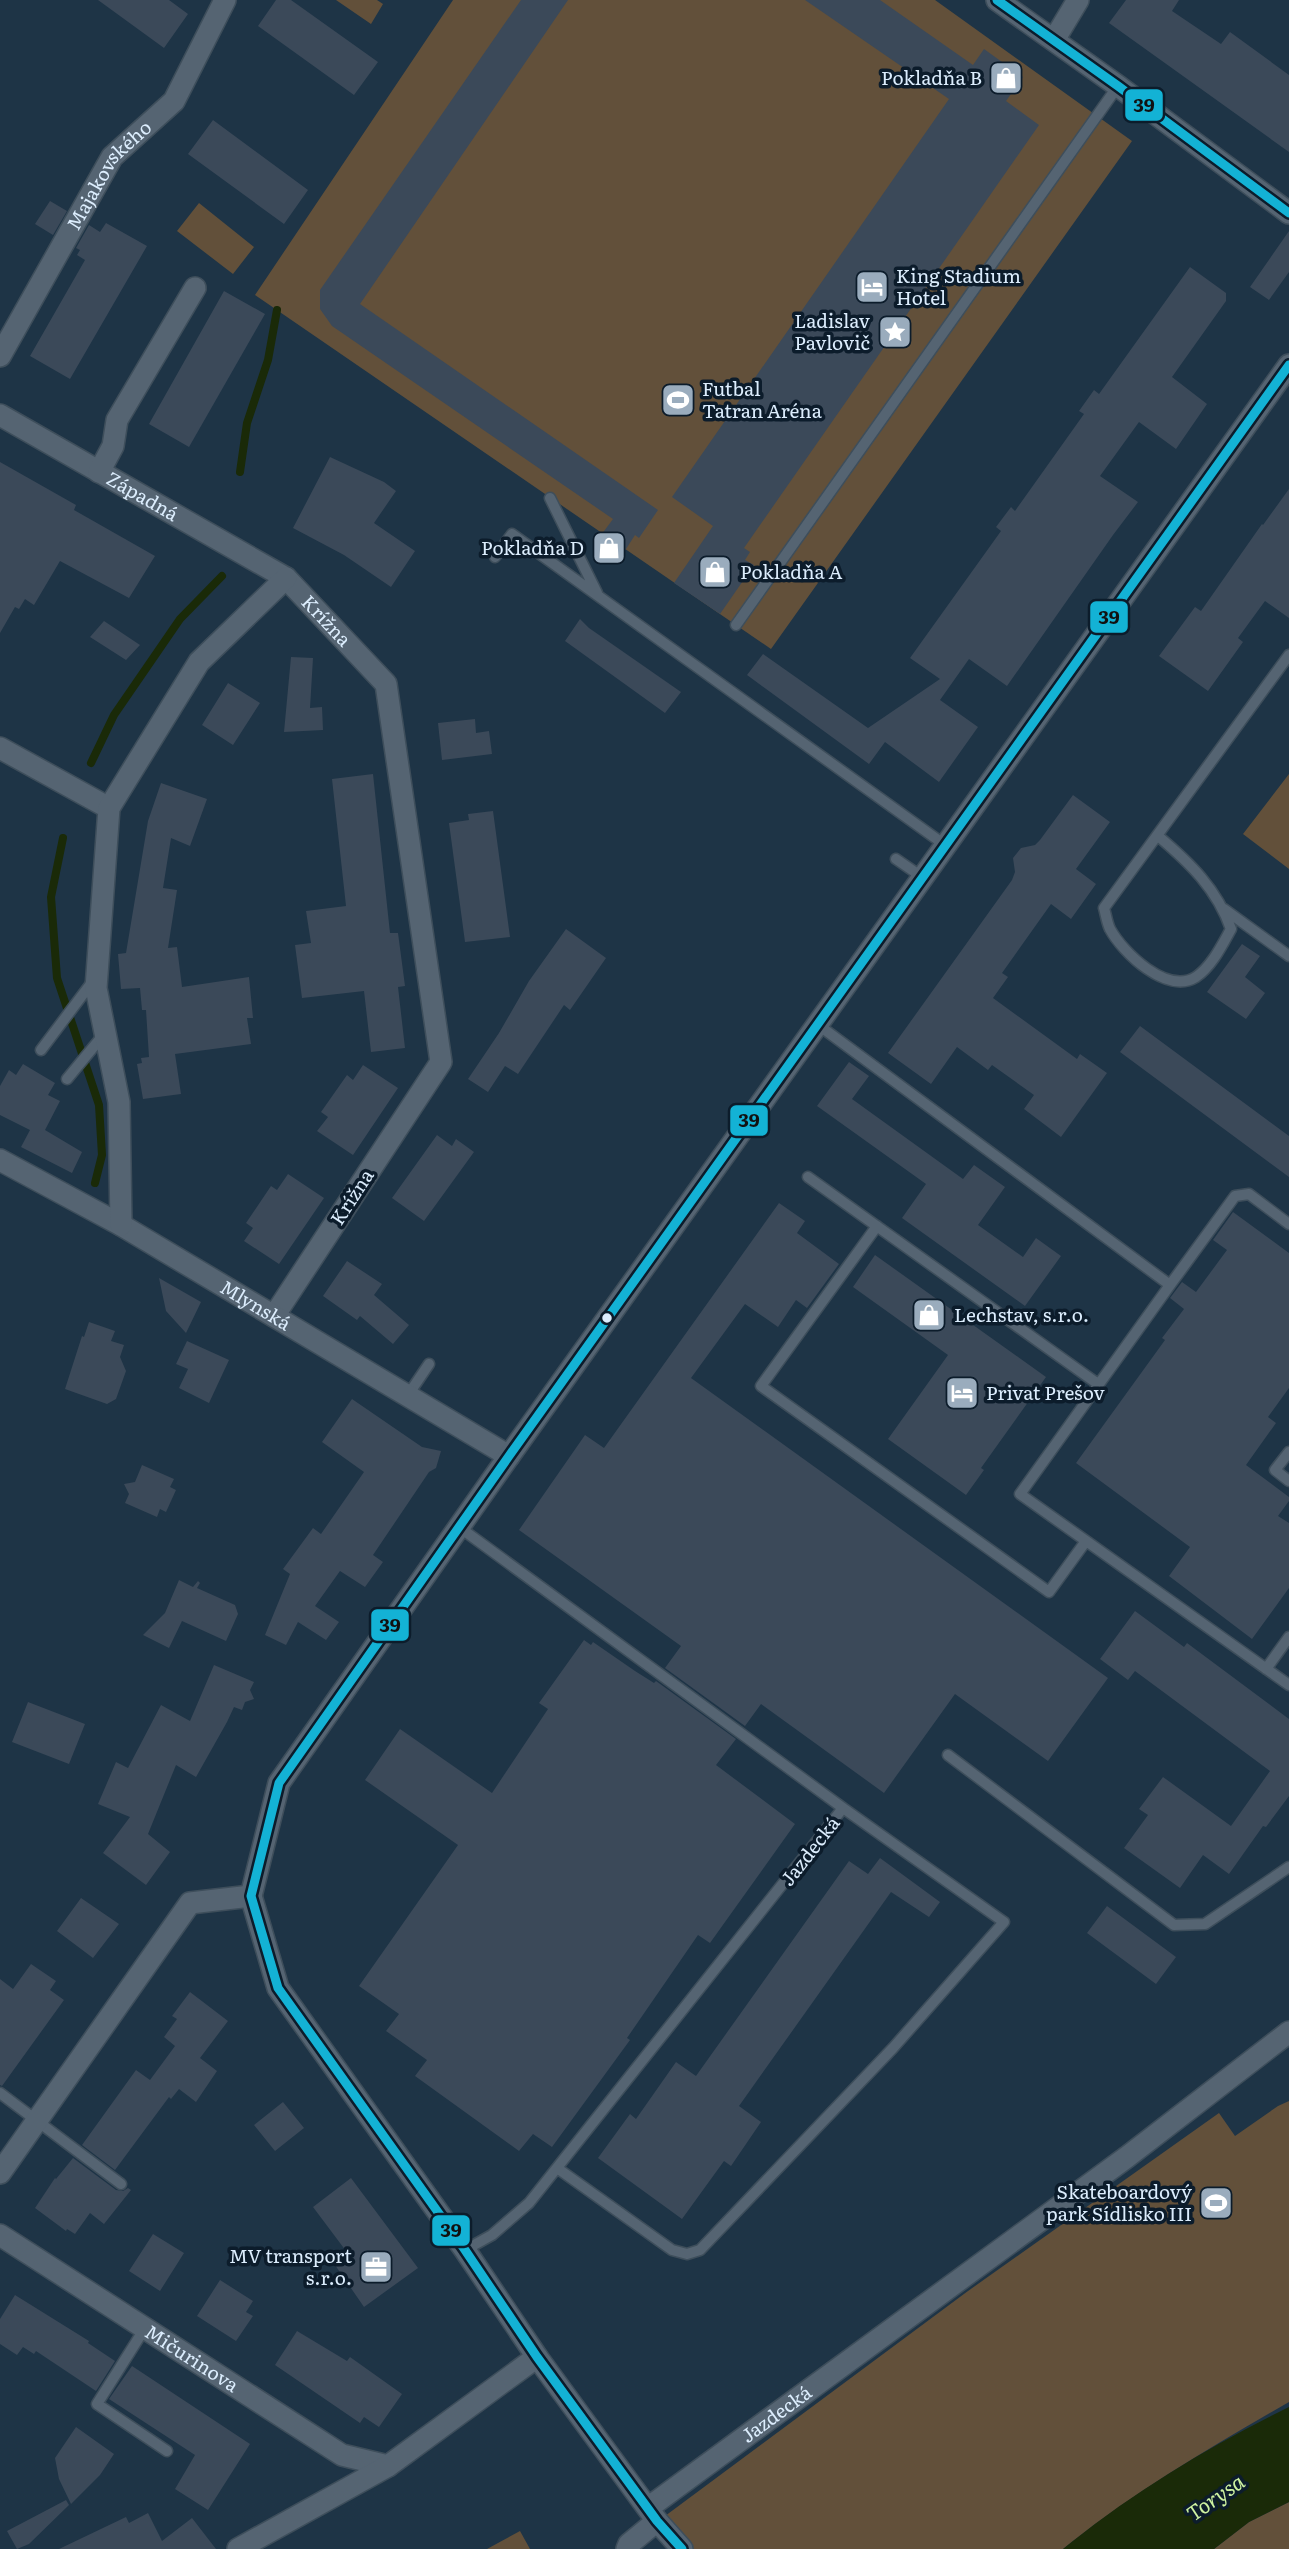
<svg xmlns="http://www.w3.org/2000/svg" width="1289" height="2549" font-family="Literata,serif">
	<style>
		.green { fill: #62503a }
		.water { fill: #1a2a08 }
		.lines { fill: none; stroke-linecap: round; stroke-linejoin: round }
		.stream { stroke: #1a2a08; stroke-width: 8 }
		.building { fill: #3b4959 }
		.lane-casing { stroke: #3e4e5b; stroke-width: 13 }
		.street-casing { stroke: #3e4e5b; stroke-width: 24 }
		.lane { stroke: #556472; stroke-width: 10 }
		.street { stroke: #556472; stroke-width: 21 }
		.bus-1-casing { stroke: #0c1c2b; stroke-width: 14 }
		.bus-1 { stroke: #13b2d5; stroke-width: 9 }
		.bus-dot { fill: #dcedfd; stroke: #0c1c2b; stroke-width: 2.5 }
		.labels { text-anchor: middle; stroke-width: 7; stroke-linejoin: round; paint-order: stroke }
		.poi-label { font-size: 19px; fill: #dcedfd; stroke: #0c1c2b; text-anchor: end }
		.street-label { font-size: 19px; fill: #dcedfd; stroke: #0c1c2b }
		.water-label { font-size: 21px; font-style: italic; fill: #cef2a1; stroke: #0c1c2b }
		.line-badge { stroke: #0c1c2b; stroke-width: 2.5 }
		.pale-badge-label { font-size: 19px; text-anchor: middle; font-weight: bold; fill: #111 }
	</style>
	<rect width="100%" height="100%" fill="#1e3446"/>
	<path class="green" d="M336 0H377L383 4 371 24Z
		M453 0H935L1132 141 771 649 255 295Z
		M199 203 254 247 233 274 177 231Z
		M1289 774V869L1243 834Z
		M1289 2101V2402C1211 2447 1133 2492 1063 2549H683L661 2519 968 2291 1219 2113 1235 2136 1278 2106Z
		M1289 2502V2549H1214L1249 2522Z
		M520 2531 530 2549H487Z"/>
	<path class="water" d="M1289 2407V2502L1249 2522 1214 2549H1063C1133 2492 1208 2447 1289 2407Z"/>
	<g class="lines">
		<path class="stream" d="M240 472 247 423 268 360 277 310
			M91 763 114 715 180 619 222 576
			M63 838 51 897 57 978 99 1105 102 1155 95 1183"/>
	</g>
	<path class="building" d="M98 0H169L188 14 164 48Z
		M276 0H291L378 62 354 95 258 26Z
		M521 0H568L360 304 658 510 639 538 635 535 617 563 593 546 613 519 332 326 320 309V290Z
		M805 0H880L973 65 984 49 1023 77 1006 101 1039 125 744 548 750 552 745 560 754 565 720 614 674 583 713 526 672 497 949 99Z
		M1126 0H1179L1172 11 1221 44 1230 32 1289 75V152L1109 23Z
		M213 120 308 190 284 224 188 154Z
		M50 201 67 211 53 235 35 224Z
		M106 223 147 246 70 379 30 356 85 260 77 255 80 250 76 248 89 225 100 232Z
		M1289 231V272L1269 300 1250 287Z
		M1190 267 1226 293V301L1172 377 1207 404 1176 449 1139 422 1100 476 1138 502 1113 535 1007 686 969 659 940 700 978 727 939 782 885 742 869 764 747 675 763 654 868 728 940 679 910 658 1001 531 996 527 1011 507 1015 511 1084 414 1079 411 1094 390 1099 394Z
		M224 291 265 314 189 447 149 424Z
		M330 457 384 482 396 491 374 523 415 551 391 587 344 555 293 528Z
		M0 462 76 505 74 510 155 556 129 598 60 561 34 605 25 599 19 609 15 607 0 633Z
		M1289 489V618L1265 601 1238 638 1243 642 1208 691 1159 656 1195 607 1201 611 1262 524 1263 525Z
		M580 619 589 628 681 692 665 713 565 641Z
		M104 621 140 645 126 660 90 637Z
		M291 657 313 658 310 708 322 707 323 730 284 732Z
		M228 683 260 703 233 745 202 725Z
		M475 719 476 733 489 731 492 754 442 760 438 723Z
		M373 774 390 933H398L405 986 398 987 405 1048 371 1052 364 991 302 998 295 945 311 943 306 911 346 906 332 779Z
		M161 783 207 799 190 846 171 838 163 888 177 890 168 948 177 947 182 987 249 977 253 1018H247L251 1044 175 1054 181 1094 143 1099 137 1064 142 1063 141 1058 149 1057 146 1010H142L140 988 121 989 118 954 126 953 148 821Z
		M1073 795 1110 822 1076 869 1096 884 1071 919 1051 904 1002 973 1008 977 993 998 1077 1059 1080 1054 1107 1073 1061 1137 1024 1109 1034 1095 992 1065 988 1070 957 1047 931 1084 888 1053 1012 880 1015 872 1013 858 1021 848 1035 845 1040 840Z
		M493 811 510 937 465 942 449 823 469 820 468 814Z
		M566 929 606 958 570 1010 564 1005 518 1074 505 1066 488 1092 468 1079 499 1033 529 981Z
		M1242 944 1260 956 1245 977 1265 993 1246 1019 1207 992Z
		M1140 1026 1289 1136V1177L1120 1052Z
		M849 1062 869 1076 852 1099 963 1179 974 1165 1005 1187 978 1225 1023 1257 1036 1238 1061 1256 1025 1306 902 1218 926 1184 817 1106Z
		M23 1064 55 1083 48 1095 60 1101 45 1130 82 1152 72 1173 21 1147 30 1130 0 1115V1086L9 1070 16 1075Z
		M363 1065 398 1088 353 1155 317 1131 328 1117 321 1112 347 1075 353 1080Z
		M437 1135 452 1146 456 1139 474 1152 424 1221 392 1198Z
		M288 1174 324 1198 279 1264 244 1241 253 1228 246 1223 271 1186 277 1190Z
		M779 1203 805 1221 797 1233 839 1264 807 1308 796 1300 778 1327 745 1304 691 1378 1108 1678 1048 1761 955 1694 884 1793 761 1704 745 1726 665 1668 681 1646 519 1530 585 1435 604 1448Z
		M1233 1212 1289 1253V1388L1268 1417 1276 1423 1246 1465 1289 1497V1501L1278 1516 1289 1523V1588L1252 1639 1169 1576 1190 1547 1076 1463 1165 1340 1162 1338 1184 1309 1170 1298 1182 1282 1196 1292 1227 1250 1213 1240Z
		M875 1255 1046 1377 981 1468 984 1470 966 1495 888 1439 948 1355 853 1287Z
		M347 1261 382 1284 374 1295 409 1325 393 1344 360 1316 357 1320 323 1296Z
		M159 1278 201 1302 186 1333 166 1311Z
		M89 1322 115 1331 111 1341 124 1345 120 1357 126 1371 116 1399 107 1404 65 1389 82 1336 84 1337Z
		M187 1341 229 1360 209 1403 179 1388 188 1369 176 1364Z
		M352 1399 422 1447 441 1451 436 1468 429 1472 373 1555 383 1562 365 1587 340 1571 315 1606 339 1622 326 1640 298 1622 286 1645 265 1635 290 1574 283 1569 313 1528 321 1534 364 1472 322 1442Z
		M142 1465 174 1479 170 1487 176 1490 166 1512 160 1509 157 1517 125 1503 129 1494 124 1484 135 1482Z
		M179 1580 193 1587 198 1581 200 1583 197 1588 235 1605 238 1614 226 1641 182 1621 169 1648 143 1635 165 1613Z
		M1135 1611 1184 1647 1187 1643 1289 1719V1796L1266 1827 1263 1826 1229 1874 1203 1855 1180 1888 1124 1848 1148 1815 1139 1809 1163 1777 1231 1826 1270 1771 1135 1671 1128 1680 1100 1659Z
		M584 1640 591 1645 593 1642 635 1671 654 1683 656 1681 736 1739 716 1765 795 1824 710 1943 698 1935 627 2038 630 2040 552 2147 533 2134 519 2151 415 2076 427 2060 386 2031 399 2014 359 1986 458 1845 365 1780 400 1729 492 1793 548 1709 539 1703Z
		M214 1665 254 1682 250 1690 254 1699 245 1702 242 1710 234 1707 227 1722 196 1777 176 1765 148 1834 170 1852 146 1885 103 1853 130 1817 98 1804 116 1762 128 1768 161 1705 190 1721Z
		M28 1702 85 1724 69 1764 12 1742Z
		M880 1858 940 1902 929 1917 891 1892 739 2106 761 2122 731 2166 724 2161 682 2219 598 2158 630 2114 636 2119 676 2062 696 2076 849 1861 868 1874Z
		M81 1898 119 1924 93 1958 57 1931Z
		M1107 1906 1176 1957 1156 1984 1087 1933Z
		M31 1964 56 1981 50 1990 64 2000 2 2086 0 2085V1979L13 1989Z
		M190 1992 228 2021 200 2058 217 2071 196 2102 179 2089 171 2099 169 2097 115 2170 82 2145 136 2070 150 2080 175 2046 164 2037 177 2019 172 2016Z
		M283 2102 304 2128 275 2151 254 2125Z
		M73 2158 116 2190 123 2191 128 2188 131 2190 104 2224 90 2213 75 2234 67 2229 66 2231 35 2208 55 2178 56 2179Z
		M351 2178 418 2268 364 2307 335 2265 349 2255 313 2207Z
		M153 2234 184 2253 160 2291 129 2271Z
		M220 2280 253 2301 246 2312 253 2316 236 2341 197 2316Z
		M15 2295 89 2341 88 2343 115 2361 96 2391 36 2351 34 2354 23 2347 17 2355 0 2344V2319Z
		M297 2331 347 2361 350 2357 402 2394 379 2427 364 2417 360 2423 275 2365Z
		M132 2366 250 2444 208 2510 175 2489 195 2455 109 2399Z
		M76 2427 114 2454 100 2475 71 2504 59 2479 55 2458Z
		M66 2500 69 2505 29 2544 17 2549 7 2531Z
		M148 2513 162 2541 192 2518 216 2549H59L126 2517 129 2523Z"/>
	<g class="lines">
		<defs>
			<path id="lane" d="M550 498 597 593
				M495 557 512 534 945 845
				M736 625 1118 86
				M1158 836C1190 863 1217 889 1231 929 1222 945 1212 966 1196 977 1167 995 1123 953 1110 929 1107 923 1106 915 1104 908L1289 655
				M896 859 922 877
				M1224 909 1289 956
				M817 1024 1170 1285 1020 1494 1289 1685
				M41 1050 93 981
				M67 1079 105 1033
				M808 1177 1098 1384
				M877 1226 761 1386 1049 1592 1086 1541
				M1170 1285 1235 1196 1249 1194 1289 1224
				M408 1395 429 1364
				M1289 1452 1275 1470 1289 1481
				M459 1527 843 1808 529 2203 492 2235 465 2250
				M1266 1669 1289 1637
				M948 1755 1174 1925 1205 1924 1289 1867
				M0 2093 121 2184
				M557 2168 672 2250 687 2254 700 2250 893 2048 1004 1922 843 1808
				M145 2328 97 2404 167 2451"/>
			<g id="street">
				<path d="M997 0 1118 86 1289 213"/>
				<path d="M1054 40 1078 0"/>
				<path id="s1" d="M0 356 112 157 174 101 225 0"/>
				<path id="s2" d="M0 415 286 578 386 684 441 1062 274 1316"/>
				<path d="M99 472 113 446 117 420 195 288"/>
				<path d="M0 748 109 808"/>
				<path id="s3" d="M0 1160 121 1225 509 1456"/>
				<path d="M121 1225 119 1102 96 988 109 808 199 662 286 578"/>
				<path d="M251 1896 279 1783 509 1456 1289 365"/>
				<path d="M251 1896 278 1988 465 2250 537 2357 657 2521 682 2549"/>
				<path d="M0 2173 190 1903 251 1896"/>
				<path id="s4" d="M0 2235 342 2455 388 2466"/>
				<path id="s5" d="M648 2508 1127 2157 1289 2032"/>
				<path d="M238 2549 388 2466 537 2357"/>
				<path d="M627 2549 629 2544 657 2521"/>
			</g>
		</defs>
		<use href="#lane" class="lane-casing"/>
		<use href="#street" class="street-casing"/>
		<use href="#lane" class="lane"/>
		<use href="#street" class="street"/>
		<defs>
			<path id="bus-1" d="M997 0 1118 86 1289 213
				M251 1896 279 1783 509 1456 1289 365
				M251 1896 278 1988 465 2250 537 2357 657 2521 682 2549"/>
		</defs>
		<use href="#bus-1" class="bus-1-casing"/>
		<use href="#bus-1" class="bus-1"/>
	</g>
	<defs>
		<symbol id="shop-square" viewBox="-11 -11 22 22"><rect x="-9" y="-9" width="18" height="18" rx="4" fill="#9aacbd" stroke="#0c1c2b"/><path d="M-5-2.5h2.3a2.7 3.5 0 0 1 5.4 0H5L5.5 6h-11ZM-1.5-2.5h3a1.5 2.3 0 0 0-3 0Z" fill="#fff"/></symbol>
		<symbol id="hotel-square" viewBox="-11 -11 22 22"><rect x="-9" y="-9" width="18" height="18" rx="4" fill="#9aacbd" stroke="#0c1c2b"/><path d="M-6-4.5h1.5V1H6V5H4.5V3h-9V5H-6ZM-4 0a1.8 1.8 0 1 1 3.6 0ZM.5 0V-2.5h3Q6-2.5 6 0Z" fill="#fff"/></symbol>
		<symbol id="sight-square" viewBox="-11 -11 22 22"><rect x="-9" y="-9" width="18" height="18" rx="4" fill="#9aacbd" stroke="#0c1c2b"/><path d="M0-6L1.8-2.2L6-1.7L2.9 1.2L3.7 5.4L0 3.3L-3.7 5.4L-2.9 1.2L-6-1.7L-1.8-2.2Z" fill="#fff"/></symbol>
		<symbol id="stadium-square" viewBox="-11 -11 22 22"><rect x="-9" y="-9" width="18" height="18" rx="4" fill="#9aacbd" stroke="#0c1c2b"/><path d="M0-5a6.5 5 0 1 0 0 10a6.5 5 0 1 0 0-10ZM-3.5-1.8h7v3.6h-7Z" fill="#fff"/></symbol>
		<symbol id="office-square" viewBox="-11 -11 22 22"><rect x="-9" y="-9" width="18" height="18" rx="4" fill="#9aacbd" stroke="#0c1c2b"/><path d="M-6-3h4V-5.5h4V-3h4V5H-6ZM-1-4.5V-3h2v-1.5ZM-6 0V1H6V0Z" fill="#fff"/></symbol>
	</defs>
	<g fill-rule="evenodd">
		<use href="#shop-square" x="987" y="59" width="38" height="38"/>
		<use href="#hotel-square" x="853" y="268" width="38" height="38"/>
		<use href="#sight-square" x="876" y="313" width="38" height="38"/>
		<use href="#stadium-square" x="659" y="381" width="38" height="38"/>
		<use href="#shop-square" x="590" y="529" width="38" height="38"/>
		<use href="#shop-square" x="696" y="553" width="38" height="38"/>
		<use href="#shop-square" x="910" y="1296" width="38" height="38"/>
		<use href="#hotel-square" x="943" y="1374" width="38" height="38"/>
		<use href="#stadium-square" x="1197" y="2184" width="38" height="38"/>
		<use href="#office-square" x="357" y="2248" width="38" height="38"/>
	</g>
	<circle class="bus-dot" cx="607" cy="1318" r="6"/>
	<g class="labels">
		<g class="poi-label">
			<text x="982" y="85">Pokladňa B</text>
			<text x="896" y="283" text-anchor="start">King Stadium<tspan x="896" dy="22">Hotel</tspan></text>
			<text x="870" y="328">Ladislav<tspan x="870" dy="22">Pavlovič</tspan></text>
			<text x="702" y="396" text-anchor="start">Futbal<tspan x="702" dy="22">Tatran Aréna</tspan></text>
			<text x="584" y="555">Pokladňa D</text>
			<text x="740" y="579" text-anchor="start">Pokladňa A</text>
			<text x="954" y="1322" text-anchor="start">Lechstav, s.r.o.</text>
			<text x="986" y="1400" text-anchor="start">Privat Prešov</text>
			<text x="1192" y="2199">Skateboardový<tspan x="1192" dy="22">park Sídlisko III</tspan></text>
			<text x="352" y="2263">MV transport<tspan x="352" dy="22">s.r.o.</tspan></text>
		</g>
		<g class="street-label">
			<text dy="7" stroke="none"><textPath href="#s1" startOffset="212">Majakovského</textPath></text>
			<text dy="7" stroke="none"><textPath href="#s2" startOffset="164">Západná</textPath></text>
			<text dy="7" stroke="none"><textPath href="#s2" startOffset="388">Krížna</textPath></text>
			<text transform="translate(352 1197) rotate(-57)" y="7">Krížna</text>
			<text dy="7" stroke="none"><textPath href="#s3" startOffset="294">Mlynská</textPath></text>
			<text transform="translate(810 1851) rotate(-52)" y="7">Jazdecká</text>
			<text dy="7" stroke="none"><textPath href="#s4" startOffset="228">Mičurinova</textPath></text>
			<text dy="7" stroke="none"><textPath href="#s5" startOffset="159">Jazdecká</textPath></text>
		</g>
		<g class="water-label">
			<text transform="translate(1216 2498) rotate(-35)" y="7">Torysa</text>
		</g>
	</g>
	<g class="line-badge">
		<rect x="1124" y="88" width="40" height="34" rx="7" fill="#13b2d5"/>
		<rect x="1089" y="600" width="40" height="34" rx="7" fill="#13b2d5"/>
		<rect x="729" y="1104" width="40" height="33" rx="7" fill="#13b2d5"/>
		<rect x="370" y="1608" width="40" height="34" rx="7" fill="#13b2d5"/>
		<rect x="431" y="2214" width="40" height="33" rx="7" fill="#13b2d5"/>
	</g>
	<g class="pale-badge-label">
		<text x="1144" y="112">39</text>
		<text x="1109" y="624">39</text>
		<text x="749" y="1127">39</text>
		<text x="390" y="1632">39</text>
		<text x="451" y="2237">39</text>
	</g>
</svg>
